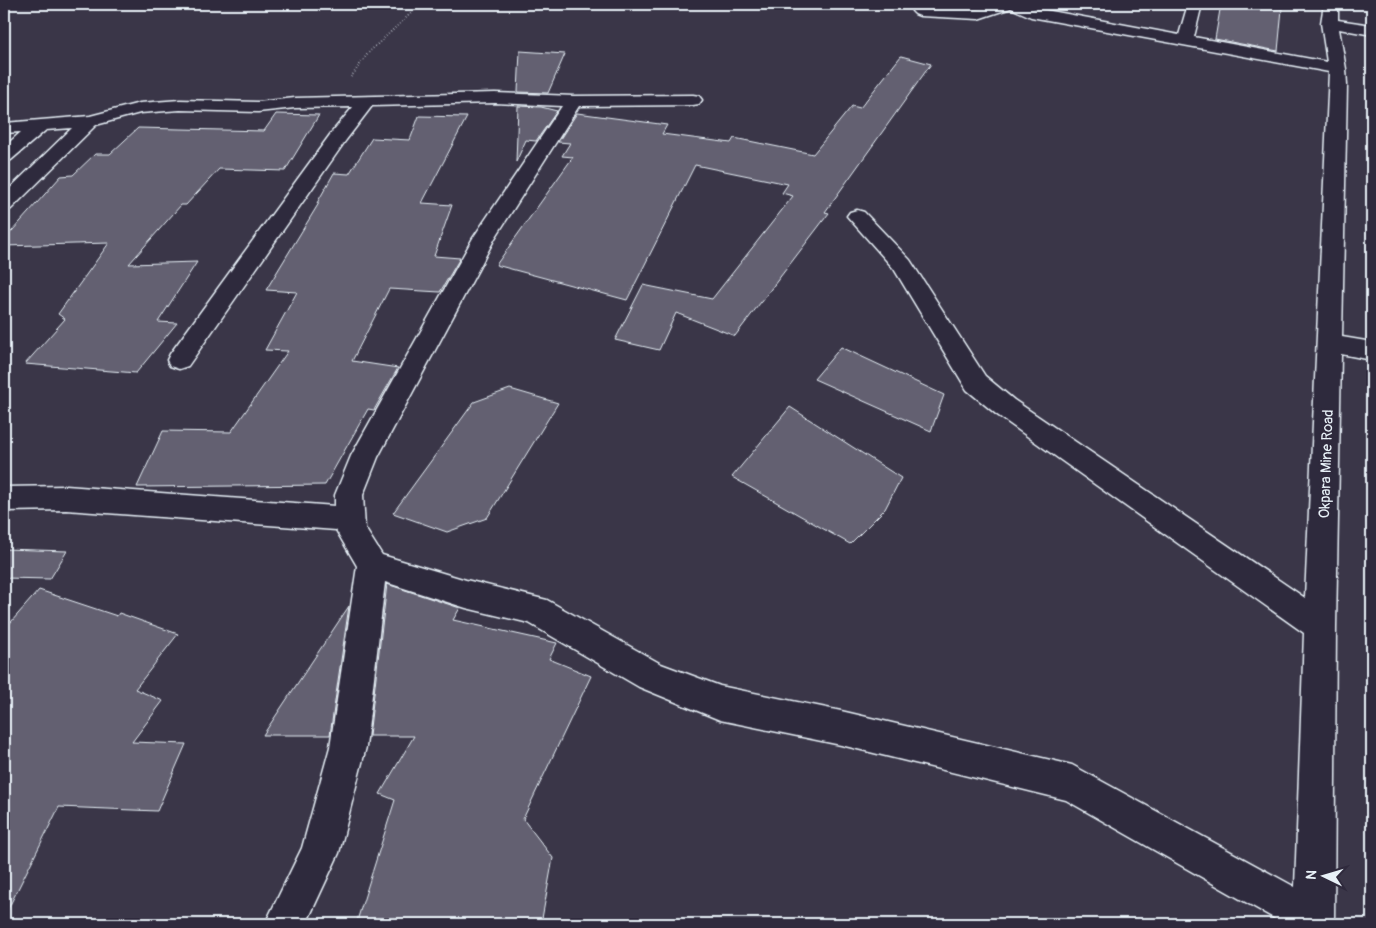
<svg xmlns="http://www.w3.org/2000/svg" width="1376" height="928" font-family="Pangolin,sans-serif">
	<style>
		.building { fill: #636171; stroke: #e8f1f8 }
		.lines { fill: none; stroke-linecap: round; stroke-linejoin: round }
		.minor-casing { stroke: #e8f1f8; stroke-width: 3 }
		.path { stroke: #e8f1f8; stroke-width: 2; stroke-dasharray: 0.5 2.5; stroke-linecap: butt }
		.minor { fill: #2f2a3d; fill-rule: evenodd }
		.labels { text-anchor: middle; stroke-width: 4; stroke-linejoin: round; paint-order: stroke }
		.street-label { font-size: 15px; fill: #e8f1f8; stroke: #2f2a3d }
	</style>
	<rect width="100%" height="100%" fill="#3a3648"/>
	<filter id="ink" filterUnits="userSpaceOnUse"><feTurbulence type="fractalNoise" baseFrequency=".02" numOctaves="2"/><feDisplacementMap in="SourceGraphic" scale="10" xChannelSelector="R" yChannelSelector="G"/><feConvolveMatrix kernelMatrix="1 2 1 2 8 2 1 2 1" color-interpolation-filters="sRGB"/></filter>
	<g filter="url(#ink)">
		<path class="building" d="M1221 4H1255L1282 9 1278 51 1215 39Z
			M520 51 565 54 548 93 518 92Z
			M901 56 931 64 825 212 829 213 735 336 676 313 659 350 615 340 643 285 712 299 793 196 782 193 788 184 695 165 627 300 496 265 573 157 562 156 570 143 558 142 577 113 667 125 662 134 731 143 734 138 813 154 852 106 860 108Z
			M518 106 541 107 557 111 536 141 526 140 516 162Z
			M276 114 319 115 285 171 219 169 186 205H181L129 264 197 262 158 322 177 323 136 373 25 364 65 319 58 314 109 243 4 246V240L61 176 73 175 95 154H110L138 128 264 131Z
			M419 116 467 117 422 203 452 205 434 256 460 258 440 292 389 289 352 361 398 368 374 410 368 409 325 485 137 487 163 431 231 432 288 351 265 350 297 292 266 290 319 203H317L334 173 349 174 372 138 410 140Z
			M841 347 944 395 931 431 814 379Z
			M510 389 558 403 487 518 447 532 393 513 474 402Z
			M790 407 901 478 885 509 850 544 732 477Z
			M4 549 67 551 50 579 4 578Z
			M387 584 460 608 453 620 557 643 549 659 591 676 523 819 553 858 541 924H356L395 800 380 794 414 736H369Z
			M39 590 117 616 119 613 178 634 135 689 163 701 132 742 186 744 157 811 59 807 4 917V630Z
			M349 606 330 735H263Z"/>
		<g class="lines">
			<defs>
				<path id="minor" d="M914 4H928V7L977 9 995 4H1026L1035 8 1179 35 1188 4H1202L1194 37 1327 62 1321 23 1324 4H1338V20L1372 25V35L1339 29 1346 69 1347 85 1342 337 1372 342V360L1341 354 1336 626 1334 924H1284L1066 800 841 745 720 720 639 687 529 623 466 608 385 582 366 747 339 853 306 924H265L302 848 330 747 357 566 336 530 66 510 4 511V487L66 486 335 506V495L351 456 473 238 562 106 495 103 372 106 346 140 188 366 179 369 170 366 167 360 170 354 332 132 353 107 295 108 258 112 180 110 140 113 96 125 11 209 4 211V194L72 128 46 130 11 160 4 162V147L21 132 4 133V123L90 116 140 103 180 100 258 102 295 98 495 93 574 96 693 95 699 96 702 100 699 104 693 105 579 106 495 238 378 457 363 495 365 528 382 555 466 580 547 600 661 664 720 686 841 711 1072 765 1295 887 1304 633 996 414 967 390 894 269 847 216 850 212 857 210 864 212 910 260 985 376 1014 400 1305 598 1329 72 1031 17 1011 8 978 19 920 16 915 14 912 11Z"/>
			</defs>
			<use href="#minor" class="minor-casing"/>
			<path class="path" d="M351 77 369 52 421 4"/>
			<use href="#minor" class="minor"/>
		</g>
	</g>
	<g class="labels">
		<g class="street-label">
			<text transform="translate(1326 464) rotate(-88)" y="5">Okpara Mine Road</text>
		</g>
	</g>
	<rect width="1376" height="928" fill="none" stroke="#2f2a3d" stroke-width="20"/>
	<rect x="10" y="10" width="1356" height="908" fill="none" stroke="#e8f1f8" stroke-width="2" filter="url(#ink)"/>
	<g transform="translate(1324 876) rotate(275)" stroke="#2f2a3d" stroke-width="4" paint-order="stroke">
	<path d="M0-4L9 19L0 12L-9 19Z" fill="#e8f1f8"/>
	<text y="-8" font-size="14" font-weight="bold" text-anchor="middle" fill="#e8f1f8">N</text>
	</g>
</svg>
